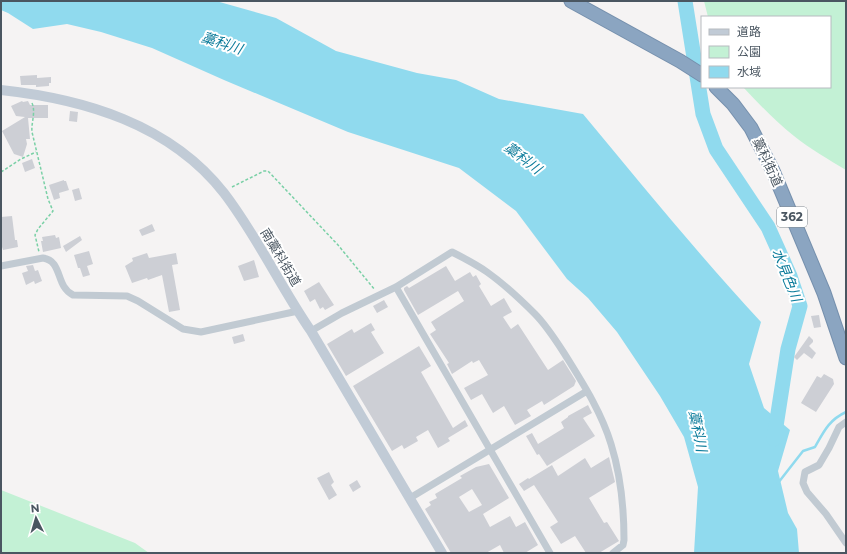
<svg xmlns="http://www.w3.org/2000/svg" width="847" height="554" font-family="Montserrat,'Noto Sans JP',sans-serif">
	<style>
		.green { fill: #c3f1d5 }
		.water { fill: #90daee }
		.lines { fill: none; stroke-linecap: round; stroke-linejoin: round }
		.stream { stroke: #90daee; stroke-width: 2.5 }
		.river { stroke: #90daee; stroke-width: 15 }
		.building { fill: #cdcfd5; fill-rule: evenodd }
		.highway-casing { stroke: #7690ad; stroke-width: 15 }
		.path { stroke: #7ad0a6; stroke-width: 1.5; stroke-dasharray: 3 2; stroke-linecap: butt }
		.street { stroke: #c1cad2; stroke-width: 7 }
		.secondary { stroke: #c1cbd6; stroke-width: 10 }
		.highway { stroke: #8ba5c1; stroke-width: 13 }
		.labels { text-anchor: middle; stroke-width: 4; stroke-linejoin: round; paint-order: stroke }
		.shield { fill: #fff; stroke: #808990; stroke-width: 1 }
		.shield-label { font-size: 12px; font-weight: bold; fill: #4a5661 }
		.street-label { font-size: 13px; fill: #4a5661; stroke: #fff }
		.water-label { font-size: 14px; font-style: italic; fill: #0c7c9b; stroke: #fff }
	</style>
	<rect width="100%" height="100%" fill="#f5f3f3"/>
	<path class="green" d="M704 1H846V170C828 159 810 149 794 136 776 122 759 104 743 87H830V17H708Z
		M1 490 135 543 149 553H1Z"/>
	<path class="water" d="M1 1H216L276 18 336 51 417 73 456 80 499 99 583 114C641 184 699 255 761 322L749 364 764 408 790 430 778 471 788 513 797 529 799 553H694L698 487 684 437 660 396 617 332 588 298 567 279 516 211 459 168 348 132 224 80 152 48 101 32 67 24 33 29 8 13 1 10Z"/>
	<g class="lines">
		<path class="stream" d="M778 483 803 451 815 447C824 431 829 420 846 412"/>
		<path class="river" d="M685 1 703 114 716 149 768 227 790 276 800 306 788 349 774 439"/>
	</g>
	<path class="building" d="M37 75V78L51 77V83H49V86L36 87V85H21L20 76Z
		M22 101 23 102 28 101 30 105H48V118H28L30 139H26L27 144 23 157 14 154 2 131 25 117 16 116 11 106Z
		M70 111 78 112 77 122 69 121Z
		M32 159 35 168 25 172 22 163Z
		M64 180V181H66L69 190 59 193 60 198 54 200 49 185Z
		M79 188 82 199 75 201 72 190Z
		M12 216 15 240H17L18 247 3 250 1 244V217Z
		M152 224 155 231 142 236 139 230Z
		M55 235 56 238 59 237 61 248 43 252 41 241H43L42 237Z
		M80 236 82 240 66 252 63 246Z
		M89 251 93 264 87 266 90 275 83 277 80 268H78L74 255Z
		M147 253 149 258 176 253 178 264 172 265 180 310 169 312 162 275 148 280 147 278 132 283 125 266 133 261 132 258Z
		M254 260 259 277 244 281 238 266Z
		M33 265 35 271 38 270 42 281 35 284 34 281 26 285 22 273 28 271 26 266Z
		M446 266 455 281 470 272 473 277 476 275 481 284 479 286 491 306 504 298 512 312 503 317 511 329 518 324 548 370 563 360 576 381 574 386 544 405 542 401 527 410 531 416 515 425 504 406 493 413 482 394 471 400 464 388 488 375 479 360 473 363 472 361 452 374 447 364 449 363 430 334 436 330 431 322 464 301 458 291 418 315 404 290V288L407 286 409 288Z
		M319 282 334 305 325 310 323 307 320 309 315 299 310 302 304 291Z
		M384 300 388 307 377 313 373 306Z
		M819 315 821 327 814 328 811 316Z
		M371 323 375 330 371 332 384 353 346 376 327 344 352 329 354 333Z
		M243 334 245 341 234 344 232 337Z
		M809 336 813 340V342L809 346 816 353 812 359 804 353 797 360 794 357Z
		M419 346 431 366 421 372 453 428 465 420 468 426 448 438 450 441 438 448 428 430 416 437 418 441 404 449 402 445 392 451 353 386Z
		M824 374 833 379 834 384 816 412 801 403 817 376 821 378Z
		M588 405 592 413 583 418 595 436 547 466 539 454 537 455 526 436 532 433 538 444 564 428 561 422 568 417V416Z
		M609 457 615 482 589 498 604 523 607 522 619 541 599 553H586L575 536 561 544 550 527 558 522 534 485 524 491 519 484 528 478 529 479 552 465 558 476 585 458 591 468Z
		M489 464 509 498 483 514 490 527 510 516 516 527 525 522 538 545 525 553H504L500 545 486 553H451L425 509 431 505 429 502 437 498 435 494 462 478 460 476 476 467ZM472 489 482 505 469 512 459 497Z
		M329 472 334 482 331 485 337 495 329 500 317 478Z
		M357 480 361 487 353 492 349 485Z"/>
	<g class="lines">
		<defs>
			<path id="highway" d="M571 1 680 61 702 75
				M716 87 733 104 751 128 773 171 824 293 846 358"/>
		</defs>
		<use href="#highway" class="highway-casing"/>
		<path class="path" d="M32 103C36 112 31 123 32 132L48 199 53 211 38 229 35 235 39 252
			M1 172 21 159 36 152
			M232 187 264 171H268L338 245 375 290"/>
		<path class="street" d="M1 266 43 258C63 261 55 286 73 295L127 296 138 301 183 329 201 332 298 311
			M396 287 550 553
			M311 331 342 313 396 287 452 252C464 258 476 264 487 272 504 284 520 299 535 314 546 325 555 339 564 353 582 382 601 411 611 444 621 476 624 508 624 540L623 545 613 553
			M846 422 839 427 829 448 819 465 805 472 803 483 807 492 826 514 846 543
			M410 498 587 391"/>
		<path class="secondary" d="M1 90C84 99 170 124 224 193 257 236 280 286 311 331L442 553"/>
		<use href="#highway" class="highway"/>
	</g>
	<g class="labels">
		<rect class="shield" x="777" y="207" width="30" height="20" rx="3"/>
		<g class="shield-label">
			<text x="792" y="221">362</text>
		</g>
		<g class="street-label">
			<text transform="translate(768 162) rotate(65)" y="5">藁科街道</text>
			<text transform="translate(281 257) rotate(59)" y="5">南藁科街道</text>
		</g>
		<g class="water-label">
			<text transform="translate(222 43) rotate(18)" y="5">藁科川</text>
			<text transform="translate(523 158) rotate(37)" y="5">藁科川</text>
			<text transform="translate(787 275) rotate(68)" y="5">水見色川</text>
			<text transform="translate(698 431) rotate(79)" y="5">藁科川</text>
		</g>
	</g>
	<rect width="847" height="554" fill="none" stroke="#4a5661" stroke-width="4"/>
	<rect x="701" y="16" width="130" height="72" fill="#ffffff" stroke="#b7bbc0"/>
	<rect x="709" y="29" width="20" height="6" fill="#c1cbd6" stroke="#b7bbc0"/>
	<text x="737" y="36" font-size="12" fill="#4a5661">道路</text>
	<rect x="709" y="46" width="20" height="12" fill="#c3f1d5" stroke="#b7bbc0"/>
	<text x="737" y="56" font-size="12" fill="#4a5661">公園</text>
	<rect x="709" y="66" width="20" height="12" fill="#90daee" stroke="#b7bbc0"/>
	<text x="737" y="76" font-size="12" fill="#4a5661">水域</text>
	<g transform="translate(36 518) rotate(355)" stroke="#ffffff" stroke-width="3" paint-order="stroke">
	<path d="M0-3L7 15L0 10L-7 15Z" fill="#4a5661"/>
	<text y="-6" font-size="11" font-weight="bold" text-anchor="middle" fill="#4a5661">N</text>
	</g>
</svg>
